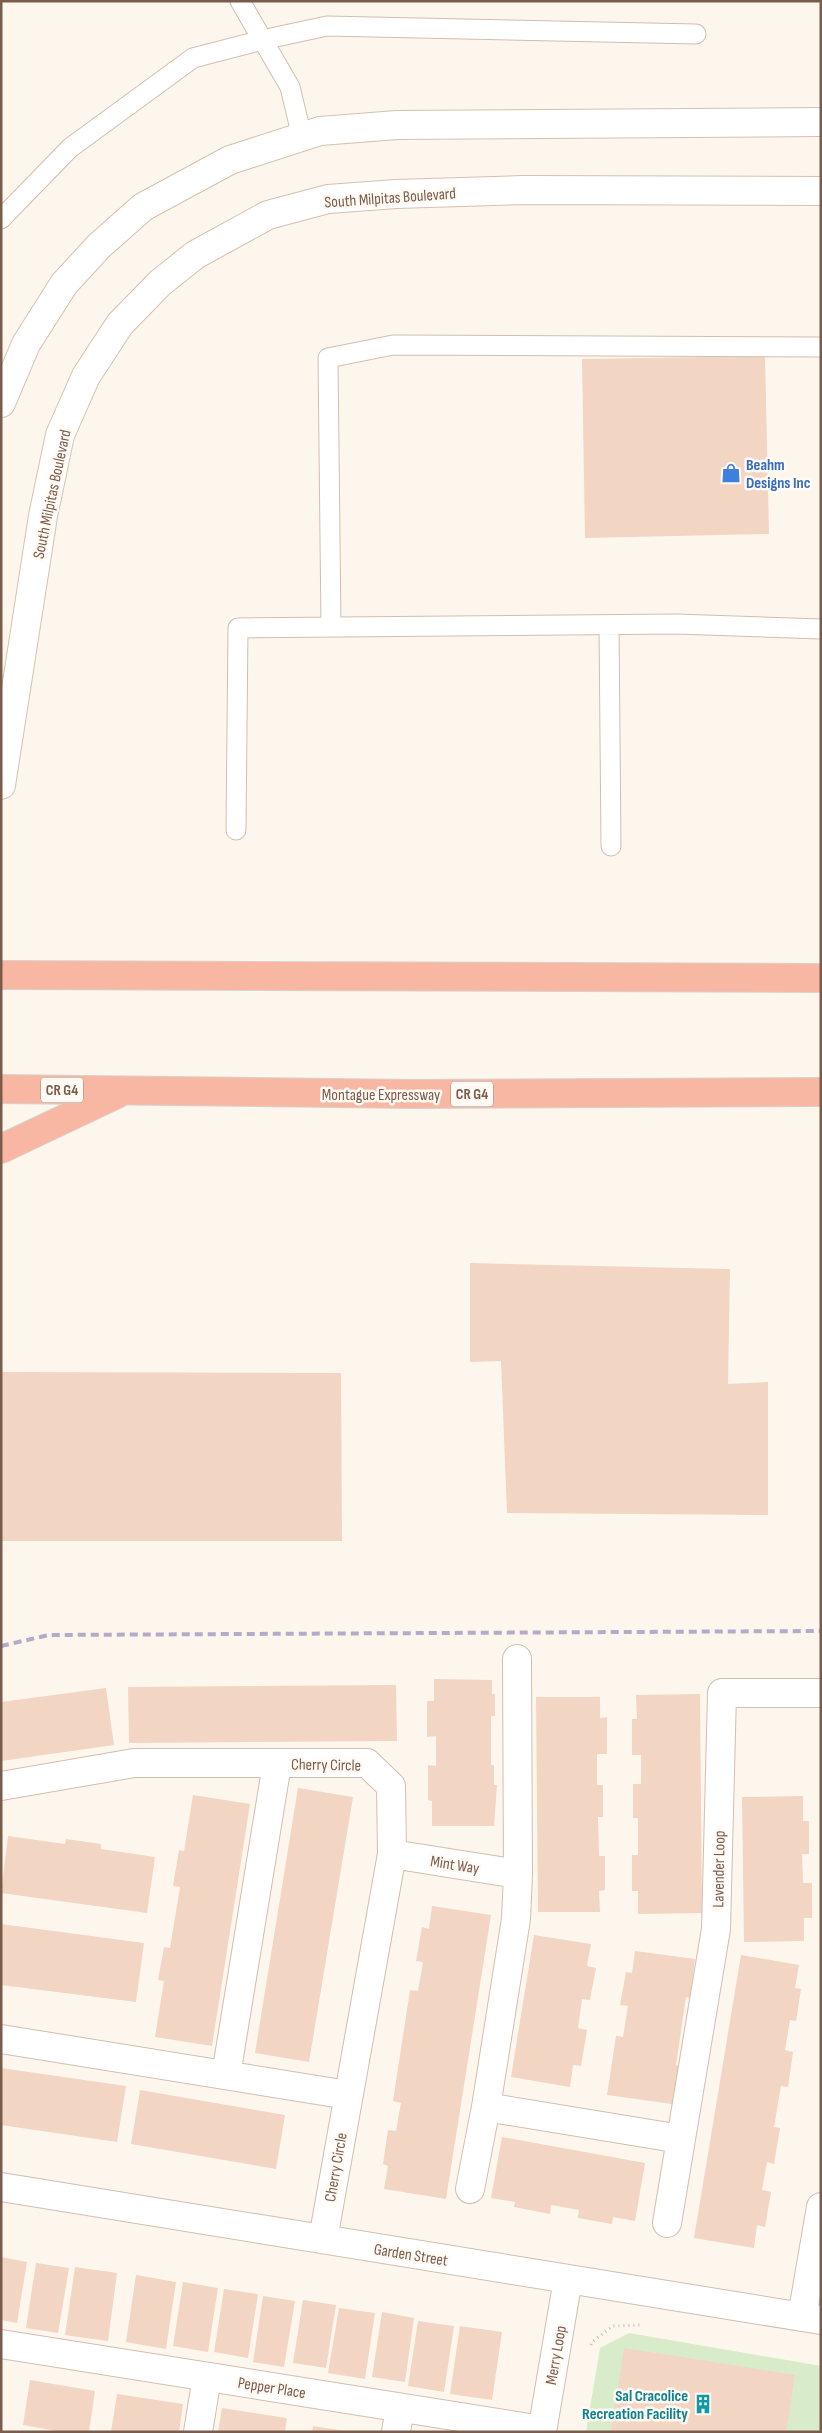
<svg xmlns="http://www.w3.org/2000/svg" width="822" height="2433" font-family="'Sofia Sans Condensed',sans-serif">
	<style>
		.green { fill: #d8ecc9 }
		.building { fill: #f3d5c3 }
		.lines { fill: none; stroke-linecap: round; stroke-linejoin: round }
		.lane-casing { stroke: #d1beb0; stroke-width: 21 }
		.street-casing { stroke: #d1beb0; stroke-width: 30 }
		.secondary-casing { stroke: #d6c0b0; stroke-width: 30 }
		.highway-casing { stroke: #dad1cd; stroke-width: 30 }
		.path { stroke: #d9b8a5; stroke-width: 3; stroke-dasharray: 1 4; stroke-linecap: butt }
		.lane { stroke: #fff; stroke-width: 19 }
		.street { stroke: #fff; stroke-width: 28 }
		.secondary { stroke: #fff; stroke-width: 28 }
		.highway { stroke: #f7b7a3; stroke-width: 28 }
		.rail { stroke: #b9a8c9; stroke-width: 4; stroke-dasharray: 8 5; stroke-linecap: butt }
		.labels { text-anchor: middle; stroke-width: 5; stroke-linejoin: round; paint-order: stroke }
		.shield { fill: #fffaf3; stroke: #a28b7f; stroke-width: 1 }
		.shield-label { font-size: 15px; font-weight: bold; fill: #7a5c4d }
		.street-label { font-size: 16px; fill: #7a5c4d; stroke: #fffaf3 }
		.shop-label { font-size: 16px; font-weight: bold; fill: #366cbe; stroke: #fffaf3; text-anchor: start }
		.culture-label { font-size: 16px; font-weight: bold; fill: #0d838f; stroke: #fffaf3; text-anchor: end }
	</style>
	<rect width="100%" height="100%" fill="#fdf6ec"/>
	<path class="green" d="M629 2333 821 2366V2432H586L600 2348Z"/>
	<path class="building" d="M765 356 769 534 585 538 582 359Z
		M470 1263 730 1269 728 1384 768 1382V1515L507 1513 501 1361 470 1362Z
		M1 1372 341 1373 342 1541H1Z
		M434 1679 492 1680V1694H495V1716H491V1765H494V1785H497L494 1826H432V1801L428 1800V1765L436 1766V1736L427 1737V1701H434Z
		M396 1685 397 1741 129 1743 128 1687Z
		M106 1688 114 1745 1 1761V1702Z
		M700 1694 702 1913 638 1914V1891H632V1855H638V1818H633V1784H641V1755H632V1719H637L636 1695Z
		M536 1697H600V1718L607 1717V1754H597V1785H603V1817H598L599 1856H605V1890L599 1891 600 1912H538Z
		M298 1788 353 1797 309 2062 255 2053Z
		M193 1795 250 1804 212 2046 155 2037 164 1981 158 1980 164 1947 170 1948 180 1887 173 1886 179 1850 184 1851Z
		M803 1796V1821H809V1854H802L803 1883H812V1918H804V1941L744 1942 742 1797Z
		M8 1836 65 1844 66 1839 101 1844V1849L155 1857 147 1913 1 1893Z
		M432 1906 491 1915 446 2199 384 2189 388 2166 383 2164 388 2130 396 2131 401 2103 393 2101 410 1990 418 1991 423 1962 416 1961 422 1927 429 1929Z
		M1 1924 144 1943 136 2002 1 1985Z
		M534 1935 591 1944 587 1966 596 1968 590 2000 582 1999 578 2028 587 2030 581 2066 573 2065 570 2087 511 2077Z
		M635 1951 695 1959 690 1998 686 1997 676 2065 680 2066 676 2091 674 2090 672 2104 607 2095 616 2036 623 2037 628 2006 620 2005 626 1972 632 1973Z
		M741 1955 799 1965 795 1988 801 1989 796 2021 790 2020 785 2050 793 2052 788 2087 781 2086 774 2127 780 2128 774 2164 767 2162 762 2190 771 2192 765 2227 757 2225 754 2248 694 2238Z
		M1 2068 126 2086 117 2142 1 2125Z
		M140 2090 285 2115 276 2169 131 2144Z
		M502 2137 645 2163 635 2221 613 2217 612 2224 578 2218 579 2210 551 2205 550 2214 514 2207 515 2202 491 2198Z
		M1 2257 27 2262 17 2323 1 2320Z
		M36 2263 69 2268 58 2333 26 2328Z
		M75 2267 117 2273 108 2341 65 2335Z
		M136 2275 176 2282 166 2349 126 2342Z
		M183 2282 218 2288 208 2352 173 2346Z
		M224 2289 258 2294 248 2358 214 2352Z
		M263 2296 295 2301 284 2367 253 2362Z
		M303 2300 336 2305 326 2368 293 2363Z
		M339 2308 375 2313 365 2379 328 2373Z
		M382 2312 414 2318 405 2382 372 2377Z
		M418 2321 454 2326 444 2392 408 2386Z
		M460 2326 502 2332 492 2400 450 2394Z
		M624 2348 795 2375 786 2432H611Z
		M30 2380 95 2391 89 2432H62L23 2425Z
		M117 2394 183 2404 179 2432H111Z
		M222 2408 287 2418 285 2432H218Z
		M313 2426 345 2431V2432H312Z"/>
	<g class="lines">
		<defs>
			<path id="lane" d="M240 1 290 87 302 137
				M1 219 70 148 193 58 262 40 327 26 696 34
				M609 625 611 846
				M331 627 328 358 393 345 821 347
				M236 830 238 628 676 624 821 629"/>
			<path id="street" d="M1 1786 134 1763H367L391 1786 392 1854 323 2239
				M392 1854 518 1874
				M1 2039 348 2095
				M226 2075 277 1764
				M486 2107 681 2139
				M1 2187 821 2320
				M470 2189 486 2107 516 1919 518 1874 517 1659
				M667 2223 716 1929 722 1693H821
				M802 2317 821 2207
				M1 2344 542 2430
				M198 2432 207 2377
				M396 2432 400 2408
				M542 2432 568 2279"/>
			<path id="secondary" d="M1 403 26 344 64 284 99 246 143 207 230 160 320 131 397 125 821 122
				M1 785 43 516 60 435 86 376 120 324 160 283 195 255 268 215 328 199 396 194 523 190 821 191"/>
			<path id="highway" d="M1 975 821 978
				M1 1089 412 1094 821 1092
				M1 1149 117 1094"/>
		</defs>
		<use href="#lane" class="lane-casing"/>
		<use href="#street" class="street-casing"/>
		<use href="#secondary" class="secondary-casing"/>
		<use href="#highway" class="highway-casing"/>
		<path class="path" d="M591 2345 592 2342 613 2326 640 2325"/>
		<use href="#lane" class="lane"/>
		<use href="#street" class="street"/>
		<use href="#secondary" class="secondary"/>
		<use href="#highway" class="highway"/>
		<path class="rail" d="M1 1646 49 1635 821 1631"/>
	</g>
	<defs>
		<symbol id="shop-bare" viewBox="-9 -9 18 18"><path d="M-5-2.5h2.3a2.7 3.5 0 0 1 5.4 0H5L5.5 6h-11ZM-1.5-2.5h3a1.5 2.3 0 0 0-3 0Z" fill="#3f7fe0" stroke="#fffaf3" stroke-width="2.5" paint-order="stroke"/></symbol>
		<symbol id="building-bare" viewBox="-9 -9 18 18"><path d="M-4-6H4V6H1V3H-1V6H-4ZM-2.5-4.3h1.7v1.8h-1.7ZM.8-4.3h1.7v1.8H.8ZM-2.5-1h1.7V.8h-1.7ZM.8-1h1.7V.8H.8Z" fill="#0f9aa8" stroke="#fffaf3" stroke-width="2.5" paint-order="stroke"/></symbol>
	</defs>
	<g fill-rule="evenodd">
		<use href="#shop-bare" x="717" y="459" width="28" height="28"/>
		<use href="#building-bare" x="689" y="2390" width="28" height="28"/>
	</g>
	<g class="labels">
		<g class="shield">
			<rect x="41" y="1077.5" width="42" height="25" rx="4"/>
			<rect x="451" y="1081.5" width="42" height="25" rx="4"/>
		</g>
		<g class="shield-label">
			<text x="62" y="1095">CR G4</text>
			<text x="472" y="1099">CR G4</text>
		</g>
		<g class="street-label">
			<text transform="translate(390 197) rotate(-4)" y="6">South Milpitas Boulevard</text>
			<text transform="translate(51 494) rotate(-78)" y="6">South Milpitas Boulevard</text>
			<text x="381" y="1100">Montague Expressway</text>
			<text transform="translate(326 1764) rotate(1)" y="6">Cherry Circle</text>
			<text transform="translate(455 1864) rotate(9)" y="6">Mint Way</text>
			<text transform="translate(718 1869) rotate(-89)" y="6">Lavender Loop</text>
			<text transform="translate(335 2167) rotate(-80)" y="6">Cherry Circle</text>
			<text transform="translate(411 2254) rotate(9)" y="6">Garden Street</text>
			<text transform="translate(555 2355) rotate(-80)" y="6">Merry Loop</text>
			<text transform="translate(272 2387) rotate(9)" y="6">Pepper Place</text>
		</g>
		<g class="shop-label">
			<text x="746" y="470">Beahm<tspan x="746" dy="18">Designs Inc</tspan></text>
		</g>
		<g class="culture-label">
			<text x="688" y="2401">Sal Cracolice<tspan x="688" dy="18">Recreation Facility</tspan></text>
		</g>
	</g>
	<rect width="822" height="2433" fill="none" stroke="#7a5c4d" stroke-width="5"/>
</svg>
